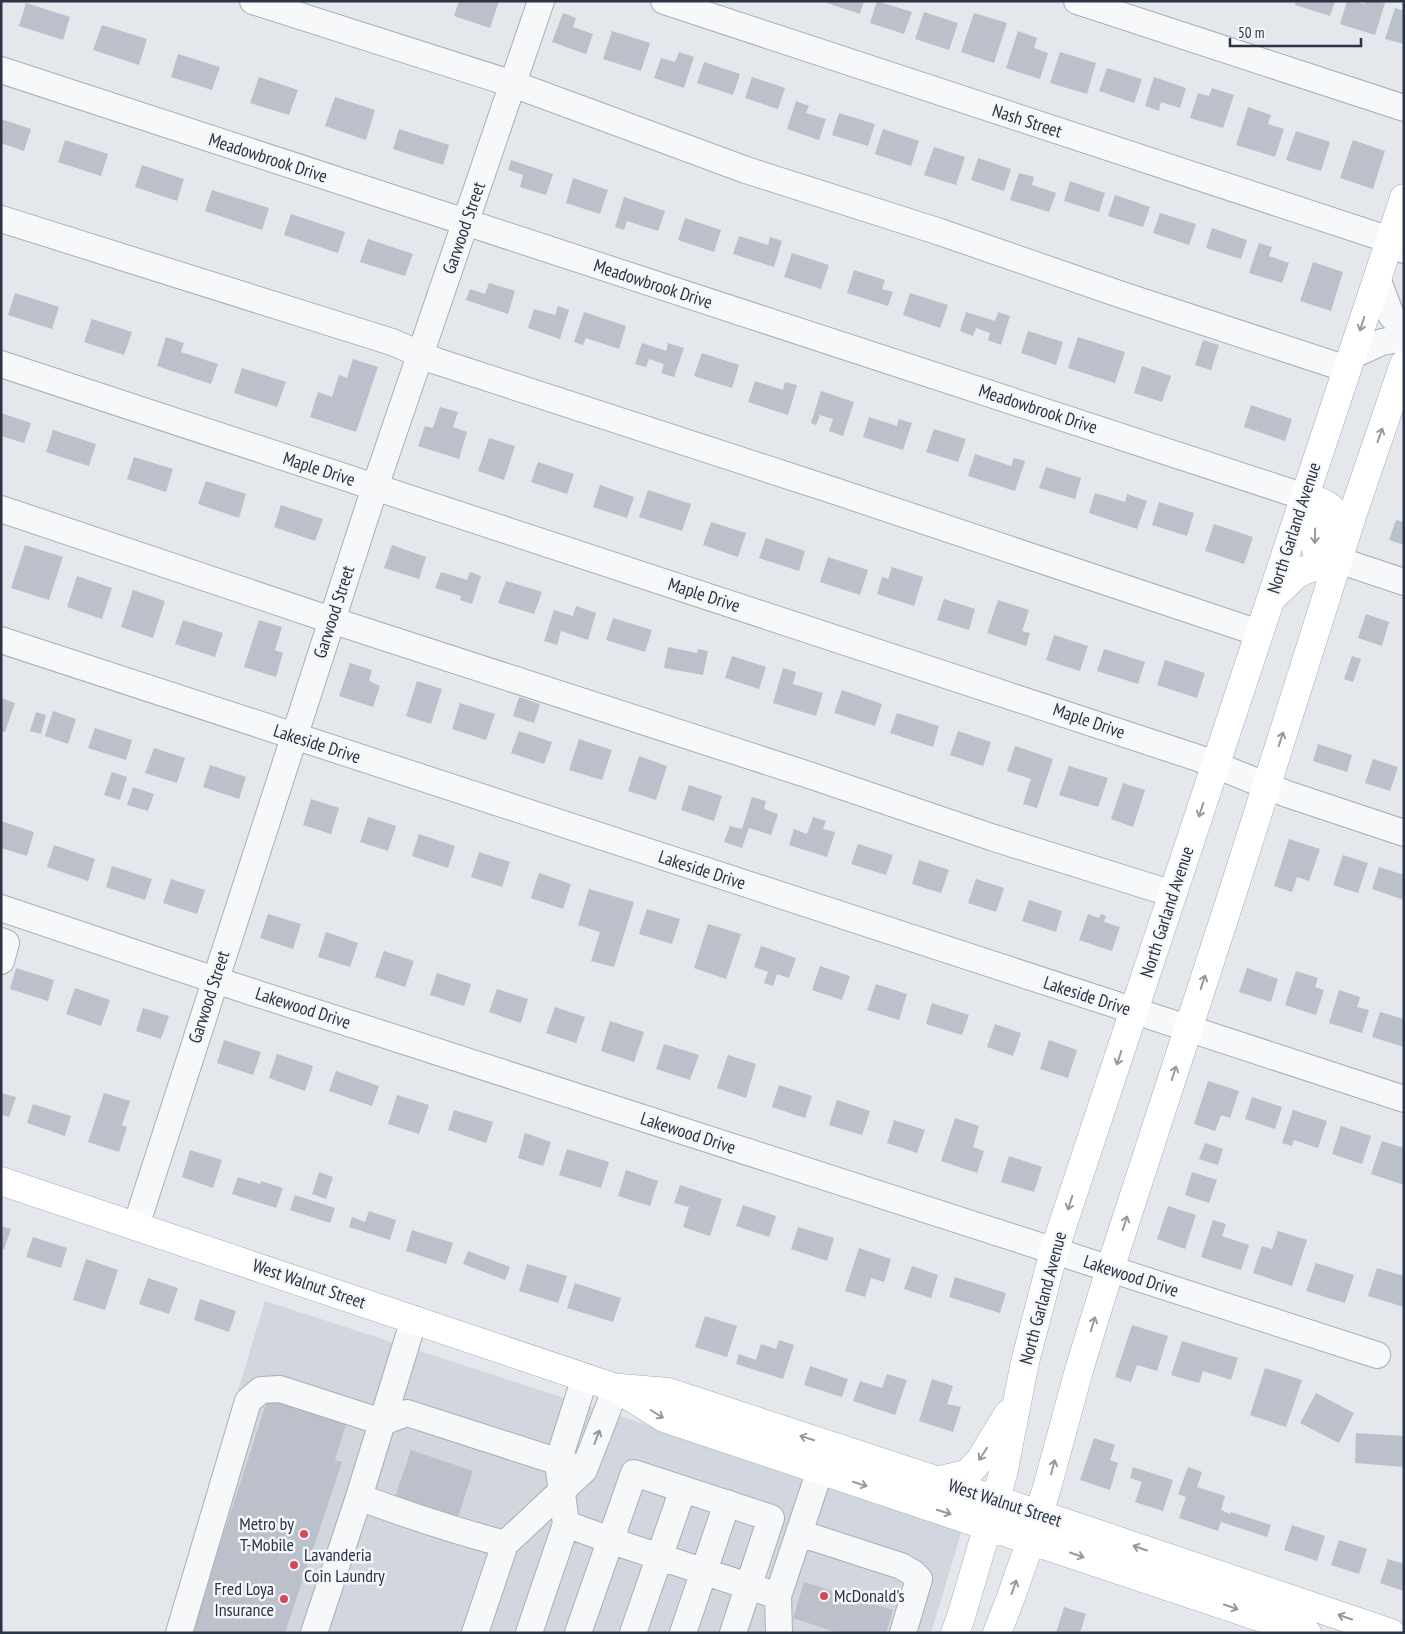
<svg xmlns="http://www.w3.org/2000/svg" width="1405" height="1634" font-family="'PT Sans Narrow',sans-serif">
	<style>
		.built { fill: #d2d6de }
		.building { fill: #bbc0ca }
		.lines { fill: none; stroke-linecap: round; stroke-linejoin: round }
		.minor-casing { stroke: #a9aeb7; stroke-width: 28 }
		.major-casing { stroke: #a3abb8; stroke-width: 29 }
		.minor { stroke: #f7f8fa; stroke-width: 26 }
		.major { stroke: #fff; stroke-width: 28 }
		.oneway { stroke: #959aa2 }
		.oneway2 { stroke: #9196a0 }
		.poi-dot { fill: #d1495b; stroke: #f4f6f9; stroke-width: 2 }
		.labels { text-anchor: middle; stroke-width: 5; stroke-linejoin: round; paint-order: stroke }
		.street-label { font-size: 18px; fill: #2b3445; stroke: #f4f6f9 }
		.poi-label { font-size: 18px; fill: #2b3445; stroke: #f4f6f9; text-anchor: end }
	</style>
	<rect width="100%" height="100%" fill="#e4e7ec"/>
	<path class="built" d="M265 1301 963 1527 931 1633H165Z"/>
	<path class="building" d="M459 1H499L490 28 454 16Z
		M821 1H864L860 14Z
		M877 1 912 12 904 34 870 23Z
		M1296 1H1335L1330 16 1295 5Z
		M1347 1H1355L1364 4 1365 1H1378L1385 3 1375 35 1340 24Z
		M26 3 70 17 63 40 19 26Z
		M1395 8 1404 11V44L1385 39Z
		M924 12 958 23 949 50 915 39Z
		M563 13 576 18 573 27 593 34 586 54 552 42Z
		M974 13 1007 23 994 63 961 52Z
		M102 25 147 39 139 65 93 50Z
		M612 31 650 43 641 71 603 59Z
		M1018 31 1037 38 1034 48 1048 53 1040 79 1006 68Z
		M679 52 694 57 684 88 654 78 661 58 675 62Z
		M1060 52 1096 63 1087 94 1050 83Z
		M178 54 220 67 212 90 171 77Z
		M704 62 740 74 733 95 697 83Z
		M1107 68 1142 79 1134 103 1099 91Z
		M259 77 298 90 289 115 250 103Z
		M752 77 785 88 778 109 745 98Z
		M1154 77 1186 88 1180 108 1161 102 1159 111 1145 106Z
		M1212 88 1234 95 1223 128 1190 118 1198 93 1209 96Z
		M335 97 375 110 366 140 325 126Z
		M796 101 809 106 806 113 826 119 819 140 787 129Z
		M1248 107 1271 115 1268 124 1284 129 1275 157 1236 145Z
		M839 113 875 124 868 146 832 135Z
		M1 119 31 129 24 151 1 143Z
		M399 129 449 145 443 165 393 149Z
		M883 129 919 141 911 166 875 154Z
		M1296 131 1330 142 1321 171 1286 160Z
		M65 140 108 154 101 176 58 162Z
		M1353 140 1385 151 1373 189 1340 178Z
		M934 147 965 157 956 185 924 175Z
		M978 158 1011 169 1004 191 971 180Z
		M511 160 553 174 546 195 520 187 523 175 508 170Z
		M142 165 184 179 177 201 135 187Z
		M1019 173 1034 177 1032 185 1056 193 1049 212 1010 200Z
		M573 178 608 190 600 214 566 203Z
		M1070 181 1105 193 1099 212 1064 201Z
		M212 190 269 208 262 230 205 211Z
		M1115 195 1150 207 1143 227 1108 216Z
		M624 197 665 211 658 231 627 221 624 230 615 227Z
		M1160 213 1196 224 1189 245 1153 233Z
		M291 214 345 232 338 253 284 235Z
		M685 218 721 230 714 252 678 240Z
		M1212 228 1247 240 1241 259 1206 248Z
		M739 236 768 245 770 237 782 241 774 267 733 254Z
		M368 239 413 254 405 276 360 262Z
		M1259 243 1272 247 1269 256 1289 263 1282 283 1249 273Z
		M792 253 829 265 821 289 784 277Z
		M1313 262 1343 272 1331 311 1300 301Z
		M854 270 885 280 882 289 893 292 888 306 847 293Z
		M489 283 515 291 508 314 466 300 470 289 485 294Z
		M15 293 59 307 52 329 8 315Z
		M910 293 948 305 940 328 903 315Z
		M558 306 569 310 560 339 528 328 534 309 555 315Z
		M584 312 626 326 619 349 586 338 583 345 574 342Z
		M966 312 995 321 998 312 1010 316 1001 345 988 340 990 333 976 328 973 336 960 331Z
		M92 319 132 332 124 355 84 342Z
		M1028 331 1063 342 1056 365 1021 353Z
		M166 337 184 343 181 352 218 364 211 384 157 366Z
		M1078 337 1125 352 1115 383 1068 368Z
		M1203 340 1219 345 1211 370 1195 365Z
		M642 343 666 351 668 343 684 348 674 377 661 373 664 364 649 359 646 367 635 364Z
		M702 353 739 365 732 388 694 376Z
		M353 359 378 367 356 432 310 417 318 392 332 397 339 375 347 378Z
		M1142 366 1171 376 1162 402 1134 393Z
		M242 368 286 382 277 407 234 393Z
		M755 381 783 390 785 382 797 385 788 415 748 402Z
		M821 391 854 402 843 436 829 431 833 419 820 415 816 425 811 423Z
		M1251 405 1292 419 1285 441 1244 427Z
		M440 407 458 412 453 427 467 432 459 459 418 446 425 426 433 428Z
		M1 413 31 423 24 443 1 436Z
		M869 417 897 426 899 419 912 423 903 450 863 437Z
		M934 429 966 439 958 462 926 452Z
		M53 430 96 444 89 466 46 452Z
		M489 438 515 446 504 480 478 471Z
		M975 454 1011 466 1014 458 1025 461 1015 491 968 476Z
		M134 457 173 469 166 492 127 479Z
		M538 462 574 474 567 494 531 482Z
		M1046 467 1081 478 1075 499 1039 488Z
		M206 481 246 494 239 518 198 504Z
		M600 485 634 497 627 518 593 507Z
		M648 490 691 504 682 531 639 517Z
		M1095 493 1125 502 1127 494 1147 501 1137 529 1089 513Z
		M1159 502 1194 513 1187 536 1152 525Z
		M281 505 323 519 315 541 274 527Z
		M1396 520 1404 522V545L1389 540Z
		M711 522 746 533 738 557 703 545Z
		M1214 524 1253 537 1244 564 1205 551Z
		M766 538 805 551 799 571 759 558Z
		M25 545 63 557 49 600 11 588Z
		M392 545 426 557 419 579 384 568Z
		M828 557 868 570 860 595 820 582Z
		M892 567 923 577 914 606 877 594 882 577 888 579Z
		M441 572 467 580 470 572 481 576 472 604 460 600 461 596 435 588Z
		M77 576 112 588 102 619 67 607Z
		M506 581 542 592 534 614 498 603Z
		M133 590 165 601 153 638 121 627Z
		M944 599 975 609 969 630 937 620Z
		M998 600 1029 610 1022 631 1030 633 1026 646 987 633Z
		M576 606 596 613 588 640 561 631 557 645 544 641 554 610 573 616Z
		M1366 614 1389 622 1382 646 1358 638Z
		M613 618 652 630 645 652 606 640Z
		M183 620 223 633 215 657 175 644Z
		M259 620 282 627 275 650 283 653 276 677 244 667Z
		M1054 635 1088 646 1080 671 1046 660Z
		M668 647 697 653 698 649 708 651 703 675 664 668Z
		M1104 649 1145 662 1138 684 1097 671Z
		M732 656 766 667 759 689 725 678Z
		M1352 656 1361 659 1353 682 1344 679Z
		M1165 660 1205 673 1197 698 1157 685Z
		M350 663 372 670 369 681 380 686 373 707 339 696Z
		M783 668 796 672 793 684 823 693 816 716 773 703Z
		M417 681 442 689 431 724 406 716Z
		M842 690 882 704 875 726 834 713Z
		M519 697 540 704 534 723 513 716Z
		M1 698 15 703 5 732 1 731Z
		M460 703 495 714 486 740 452 729Z
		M53 711 76 719 68 744 45 736Z
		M36 712 46 715 41 734 30 731Z
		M897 713 939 726 933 747 890 733Z
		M95 728 132 740 126 760 88 748Z
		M519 731 552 742 544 764 511 753Z
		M958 731 991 742 983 766 950 755Z
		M579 739 612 750 602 780 569 770Z
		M1318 744 1352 755 1347 772 1313 761Z
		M1015 746 1053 759 1037 808 1023 804 1031 779 1007 771Z
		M154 748 185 758 177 783 145 773Z
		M639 756 667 766 656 800 628 791Z
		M1373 759 1398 767 1390 791 1365 783Z
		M210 765 246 777 239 799 203 787Z
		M1069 766 1108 778 1098 807 1059 795Z
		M112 772 127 777 120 800 104 795Z
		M1123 783 1145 790 1133 827 1111 819Z
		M689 785 722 796 714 821 681 810Z
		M133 787 154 794 148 811 127 805Z
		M752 797 766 801 764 809 778 814 771 835 749 828 742 848 724 842 730 826 742 829Z
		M311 799 339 808 331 834 303 825Z
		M368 817 396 826 388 851 360 842Z
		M813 817 826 821 823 829 835 832 827 857 789 845 794 829 807 834Z
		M1 821 34 832 27 856 1 848Z
		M419 834 455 846 448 868 412 856Z
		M1289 839 1320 849 1309 881 1297 877 1292 892 1274 886Z
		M858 844 893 855 886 875 851 864Z
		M54 845 95 859 88 881 47 867Z
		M479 852 510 862 502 887 471 877Z
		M1343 855 1368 863 1358 893 1333 885Z
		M919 860 949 870 941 893 912 884Z
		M112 866 152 879 145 900 106 887Z
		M1379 867 1404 875V900L1372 889Z
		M539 873 571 884 563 909 531 898Z
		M171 879 205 890 197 914 163 903Z
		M976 879 1004 888 996 912 968 903Z
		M589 889 634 902 614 967 591 961 600 932 578 925Z
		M1029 900 1062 911 1056 932 1022 921Z
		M647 909 680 919 672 944 639 934Z
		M268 914 301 924 293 949 260 938Z
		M1088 914 1099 918 1101 914 1106 916 1104 922 1120 927 1112 951 1079 940Z
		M708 924 741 934 726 979 694 968Z
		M326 932 358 943 350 967 318 957Z
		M761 946 796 958 789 978 777 974 773 986 764 983 768 972 754 967Z
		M384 951 414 961 405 987 375 977Z
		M820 966 850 976 842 1000 812 990Z
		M16 968 54 980 48 1001 10 989Z
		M1247 968 1278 979 1271 1002 1239 992Z
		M1296 971 1318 978 1315 987 1324 990 1316 1015 1285 1005Z
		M437 973 471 984 464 1006 430 995Z
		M876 984 907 994 899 1020 867 1010Z
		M75 988 110 1000 101 1026 66 1014Z
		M497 989 528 999 521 1023 489 1012Z
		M1339 990 1360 997 1357 1007 1369 1010 1362 1033 1329 1023Z
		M932 1003 969 1015 962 1035 926 1024Z
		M555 1007 585 1017 576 1043 546 1033Z
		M143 1008 169 1016 161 1039 136 1031Z
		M1380 1012 1404 1019V1047L1372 1037Z
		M610 1021 644 1032 634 1062 601 1051Z
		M995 1024 1021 1033 1013 1056 987 1047Z
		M224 1040 261 1052 253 1075 217 1063Z
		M1049 1040 1077 1050 1068 1078 1040 1069Z
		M664 1044 699 1055 690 1080 656 1069Z
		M277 1054 313 1066 305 1091 269 1078Z
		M728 1055 756 1064 746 1098 717 1088Z
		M336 1071 379 1086 372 1106 329 1091Z
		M1208 1081 1239 1091 1230 1118 1221 1115 1215 1131 1194 1124Z
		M779 1085 812 1096 805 1118 772 1107Z
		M1 1093 16 1097 9 1117 1 1115Z
		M104 1093 130 1101 122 1125 127 1127 119 1152 88 1142Z
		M397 1095 429 1105 419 1134 388 1124Z
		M1252 1097 1282 1107 1275 1129 1245 1119Z
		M837 1100 870 1111 862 1135 829 1125Z
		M33 1104 71 1116 65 1136 27 1123Z
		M454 1110 493 1122 486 1143 448 1130Z
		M1293 1110 1327 1121 1318 1148 1294 1140 1292 1146 1282 1143Z
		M955 1118 979 1126 973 1147 984 1151 977 1173 941 1161Z
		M894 1120 925 1130 917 1153 887 1143Z
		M1341 1126 1371 1136 1362 1164 1332 1154Z
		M525 1133 551 1142 543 1166 518 1158Z
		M1382 1141 1404 1148V1185L1371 1174Z
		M1205 1143 1223 1149 1218 1165 1199 1159Z
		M567 1149 609 1162 601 1188 559 1175Z
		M190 1150 222 1160 213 1188 182 1177Z
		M1009 1156 1042 1167 1034 1192 1001 1182Z
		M626 1170 658 1181 650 1206 618 1196Z
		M319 1172 333 1177 326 1199 312 1194Z
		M1192 1172 1217 1180 1209 1203 1185 1195Z
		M238 1177 260 1184 261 1181 283 1188 276 1208 232 1194Z
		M680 1185 722 1199 710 1236 683 1227 689 1207 674 1203Z
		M295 1195 335 1208 330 1223 290 1210Z
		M743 1205 776 1216 769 1237 736 1226Z
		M1168 1206 1196 1215 1185 1249 1157 1239Z
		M369 1211 396 1220 390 1240 349 1227 352 1217 365 1222Z
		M1213 1220 1226 1224 1222 1236 1249 1245 1241 1270 1201 1257Z
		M1 1226 11 1229 4 1249H1Z
		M798 1227 834 1238 827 1261 791 1249Z
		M412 1230 453 1243 446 1264 406 1251Z
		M1278 1231 1307 1240 1292 1286 1253 1273 1262 1246 1272 1249Z
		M33 1237 67 1248 61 1268 26 1257Z
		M859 1248 891 1259 884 1282 871 1278 865 1297 845 1291Z
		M468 1251 510 1267 505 1280 463 1264Z
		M86 1259 118 1270 105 1310 73 1300Z
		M1316 1263 1354 1275 1345 1303 1306 1291Z
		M527 1264 567 1276 558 1303 519 1291Z
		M912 1266 938 1275 931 1298 904 1289Z
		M1377 1268 1404 1276V1307L1368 1296Z
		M955 1277 1006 1293 1000 1313 949 1297Z
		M148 1278 178 1288 169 1314 139 1304Z
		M575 1283 621 1298 613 1322 567 1308Z
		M200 1299 236 1311 229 1332 194 1320Z
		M705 1316 737 1326 727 1357 695 1347Z
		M1132 1325 1168 1336 1157 1371 1137 1365 1131 1382 1115 1377Z
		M779 1340 794 1345 783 1379 736 1364 739 1354 756 1360 761 1344 776 1349Z
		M1182 1341 1238 1358 1231 1380 1203 1371 1199 1383 1171 1375Z
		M810 1366 848 1379 842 1397 804 1385Z
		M1265 1368 1302 1380 1286 1427 1250 1415Z
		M887 1374 907 1380 895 1415 853 1401 860 1381 882 1388Z
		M932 1379 953 1386 947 1404 961 1407 953 1432 919 1421Z
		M1316 1393 1354 1413 1339 1443 1300 1423Z
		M269 1395 347 1421 335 1460 342 1462 285 1633H191Z
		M1356 1433 1404 1436V1467L1355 1463Z
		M1094 1438 1115 1445 1110 1460 1118 1463 1110 1490 1080 1480Z
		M411 1450 473 1471 457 1520 394 1500Z
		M1133 1467 1173 1480 1163 1511 1135 1502 1142 1482 1130 1478Z
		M1188 1467 1202 1472 1197 1487 1225 1496 1221 1510 1230 1514 1231 1512 1271 1525 1267 1537 1221 1522 1218 1531 1179 1518 1186 1497 1178 1494Z
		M1292 1525 1325 1536 1317 1561 1284 1550Z
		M1339 1540 1367 1549 1359 1574 1331 1565Z
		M1388 1559 1404 1564V1591L1380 1583Z
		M804 1582 893 1610 886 1633H838L793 1618Z
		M1064 1607 1086 1614 1080 1633H1056Z"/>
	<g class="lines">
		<defs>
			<path id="minor" d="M253 1 513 84 746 170 940 232 1125 296 1347 369
				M664 1 1390 240 1404 250
				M1077 1 1404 108
				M1 70 1305 497
				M1 219 392 342 436 361 838 492 1259 633
				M1377 278 1391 315 1404 330
				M1351 356 1382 342 1404 338
				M1 364 1198 758 1287 794 1404 833
				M1 509 331 620 815 777 994 838 1173 894
				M1338 560 1404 582
				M1 640 1404 1099
				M1 908 215 980 1377 1355
				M1 941 6 943 1 961
				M136 1226 375 487 541 1
				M414 1319 359 1497C407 1515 456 1531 505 1544L584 1470 616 1388
				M585 1377 558 1462 566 1524 627 1546 778 1596
				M820 1470 799 1533 901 1566 913 1573 919 1579 903 1633
				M179 1633 248 1401 261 1390 280 1389 382 1422 407 1413 584 1470
				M314 1633 359 1497
				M475 1633 505 1544
				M529 1633 566 1524
				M578 1633 634 1473 771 1518 733 1633
				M633 1633 683 1489
				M683 1633 727 1503
				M779 1633 778 1596 799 1533"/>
			<path id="major" d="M1305 497C1319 501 1336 505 1338 523 1338 531 1334 540 1335 548
				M1305 497C1310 506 1314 516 1315 527 1316 537 1313 545 1318 555L1326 558 1338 560
				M1272 598 1296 575 1305 570 1338 560
				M1 1181 616 1388 664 1418 1307 1633
				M620 1388 668 1392 1039 1514 1391 1633
				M936 1481 967 1474 980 1460 1008 1414
				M955 1633 961 1617 1003 1474 1025 1362 1054 1251 1404 198
				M997 1633 1011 1597 1031 1540 1048 1484 1079 1370 1110 1269 1237 879 1353 513 1404 364"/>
		</defs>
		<use href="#minor" class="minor-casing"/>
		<use href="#major" class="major-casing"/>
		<use href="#minor" class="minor"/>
		<use href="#major" class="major"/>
	</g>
	<defs><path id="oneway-shaft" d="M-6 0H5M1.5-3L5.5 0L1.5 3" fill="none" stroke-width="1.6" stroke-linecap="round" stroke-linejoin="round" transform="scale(1.25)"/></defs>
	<g class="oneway">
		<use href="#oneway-shaft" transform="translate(1362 324) rotate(108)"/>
		<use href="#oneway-shaft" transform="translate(1380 435) rotate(-71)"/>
		<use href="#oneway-shaft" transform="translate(1315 536) rotate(91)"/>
		<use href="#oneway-shaft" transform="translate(1281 739) rotate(-72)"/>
		<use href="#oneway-shaft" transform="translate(1201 810) rotate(108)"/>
		<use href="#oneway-shaft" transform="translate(1203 982) rotate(-72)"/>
		<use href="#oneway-shaft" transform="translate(1119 1058) rotate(108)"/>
		<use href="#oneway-shaft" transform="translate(1174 1073) rotate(-72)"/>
		<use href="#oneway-shaft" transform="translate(1070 1203) rotate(108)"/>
		<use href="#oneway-shaft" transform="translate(1125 1223) rotate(-72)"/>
		<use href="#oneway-shaft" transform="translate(1093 1324) rotate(-73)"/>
		<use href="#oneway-shaft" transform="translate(657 1414) rotate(32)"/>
		<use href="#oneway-shaft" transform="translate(807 1438) rotate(-162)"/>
		<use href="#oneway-shaft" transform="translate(983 1454) rotate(123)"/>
		<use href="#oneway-shaft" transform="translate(1053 1467) rotate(-75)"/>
		<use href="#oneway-shaft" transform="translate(860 1484) rotate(18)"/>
		<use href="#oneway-shaft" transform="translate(944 1512) rotate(18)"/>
		<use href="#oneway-shaft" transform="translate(1140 1548) rotate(-161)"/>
		<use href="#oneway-shaft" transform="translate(1077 1555) rotate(19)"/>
		<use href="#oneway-shaft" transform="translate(1014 1587) rotate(-71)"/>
		<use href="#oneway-shaft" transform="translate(1231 1607) rotate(19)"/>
		<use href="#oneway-shaft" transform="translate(1345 1617) rotate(-161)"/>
	</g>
	<use class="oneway2" href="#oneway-shaft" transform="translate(597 1437) rotate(-69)"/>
	<g class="poi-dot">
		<circle cx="304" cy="1534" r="5"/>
		<circle cx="294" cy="1565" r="5"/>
		<circle cx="824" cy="1596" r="5"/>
		<circle cx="284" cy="1599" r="5"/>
	</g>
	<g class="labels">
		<g class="street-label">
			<text transform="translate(1027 121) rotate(18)" y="6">Nash Street</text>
			<text transform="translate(268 158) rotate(18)" y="6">Meadowbrook Drive</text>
			<text transform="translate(464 228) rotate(-71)" y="6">Garwood Street</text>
			<text transform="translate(653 284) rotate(18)" y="6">Meadowbrook Drive</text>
			<text transform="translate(1038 409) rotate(18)" y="6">Meadowbrook Drive</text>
			<text transform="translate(319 469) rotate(18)" y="6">Maple Drive</text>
			<text transform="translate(1294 528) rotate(-72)" y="6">North Garland Avenue</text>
			<text transform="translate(704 595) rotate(18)" y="6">Maple Drive</text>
			<text transform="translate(334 612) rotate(-72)" y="6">Garwood Street</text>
			<text transform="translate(1089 721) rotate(19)" y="6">Maple Drive</text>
			<text transform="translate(317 744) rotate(18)" y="6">Lakeside Drive</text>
			<text transform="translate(702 870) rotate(18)" y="6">Lakeside Drive</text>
			<text transform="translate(1167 912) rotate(-72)" y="6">North Garland Avenue</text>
			<text transform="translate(1087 996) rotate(18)" y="6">Lakeside Drive</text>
			<text transform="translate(209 997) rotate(-72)" y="6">Garwood Street</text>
			<text transform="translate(303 1008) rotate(18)" y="6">Lakewood Drive</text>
			<text transform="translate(688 1133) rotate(18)" y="6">Lakewood Drive</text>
			<text transform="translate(1131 1276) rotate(18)" y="6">Lakewood Drive</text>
			<text transform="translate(309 1284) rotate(19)" y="6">West Walnut Street</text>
			<text transform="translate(1043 1298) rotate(-75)" y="6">North Garland Avenue</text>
			<text transform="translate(1005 1503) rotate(18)" y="6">West Walnut Street</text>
		</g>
		<g class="poi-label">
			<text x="294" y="1530">Metro by<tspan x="294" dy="21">T-Mobile</tspan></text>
			<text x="304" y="1561" text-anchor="start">Lavanderia<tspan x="304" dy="21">Coin Laundry</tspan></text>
			<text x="274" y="1595">Fred Loya<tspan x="274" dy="21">Insurance</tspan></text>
			<text x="834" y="1602" text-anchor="start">McDonald's</text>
		</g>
	</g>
	<rect width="1405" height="1634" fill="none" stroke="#2b3445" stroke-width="5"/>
	<path d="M1230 38v8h131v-8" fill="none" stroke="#2b3445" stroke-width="2.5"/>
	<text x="1238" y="38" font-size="15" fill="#2b3445" stroke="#f4f6f9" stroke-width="4" paint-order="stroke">50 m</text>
</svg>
